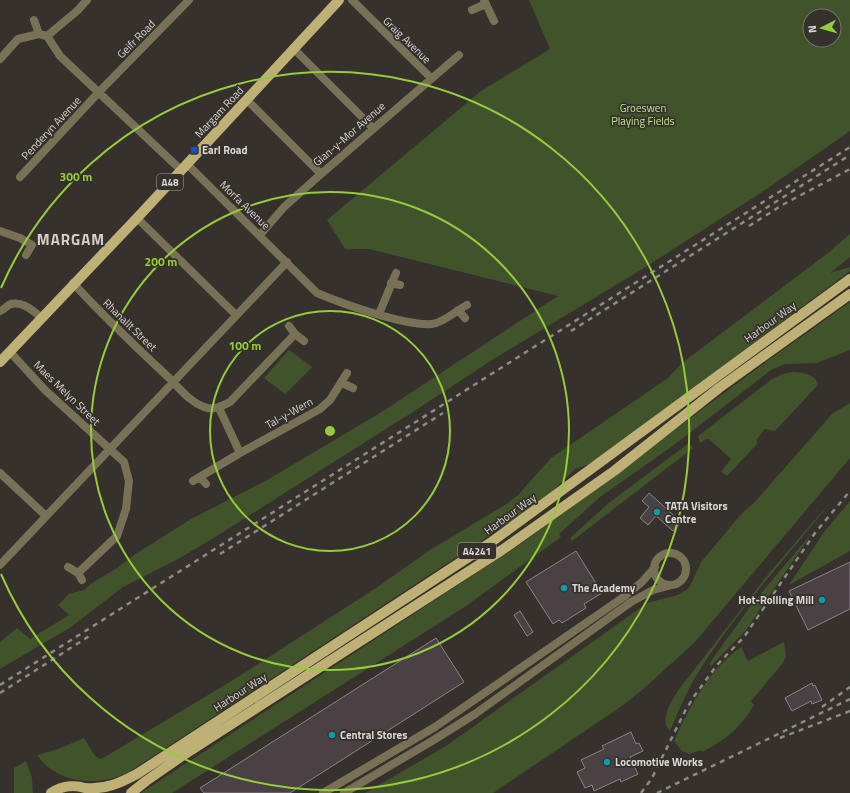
<svg xmlns="http://www.w3.org/2000/svg" width="850" height="793" font-family="'Titillium Web',sans-serif">
	<style>
		.green { fill: #41532a; fill-rule: evenodd }
		.building { fill: #494144; stroke: #8b8386 }
		.lines { fill: none; stroke-linecap: round; stroke-linejoin: round }
		.minor { stroke: #797155; stroke-width: 8 }
		.primary { stroke: #bfb075; stroke-width: 10 }
		.rail { stroke: #8d8985; stroke-width: 2.5; stroke-dasharray: 5 5; stroke-linecap: butt }
		.ring { fill: none; stroke: #95cc3b; stroke-width: 2 }
		.transit-dot { fill: #1a4fb4; stroke: #36312c; stroke-width: 1.5 }
		.culture-dot { fill: #0f9aa8; stroke: #36312c; stroke-width: 1.5 }
		.labels { text-anchor: middle; stroke-width: 3.5; stroke-linejoin: round; paint-order: stroke }
		.shield { fill: #36312c; stroke: #a8a4a1; stroke-width: 1 }
		.shield-label { font-size: 10px; font-weight: bold; fill: #d9d6d3 }
		.street-label { font-size: 11px; fill: #d9d6d3; stroke: #36312c }
		.park-label { font-size: 11px; fill: #bce48a; stroke: #36312c }
		.poi-label { font-size: 11px; font-weight: bold; fill: #d9d6d3; stroke: #36312c; text-anchor: start }
		.district-label { font-size: 15px; font-weight: bold; letter-spacing: 1px; fill: #d5cec8; stroke: #36312c }
		.centre { fill: #95cc3b; stroke: #36312c; stroke-width: 2 }
		.ring-label { font-size: 12px; text-anchor: middle; font-weight: bold; fill: #95cc3b; stroke: #36312c; stroke-width: 3.5; stroke-linejoin: round; paint-order: stroke }
	</style>
	<rect width="100%" height="100%" fill="#36312c"/>
	<path class="green" d="M529 0H850V131L765 190 644 268 492 360 416 410 212 539 178 559 123 587 71 627 0 669V642L17 628 30 639 69 615 58 605 69 594 84 590 92 583 117 568 134 555 191 519 267 480 380 413 558 296 369 249H345L327 220 481 91 550 49ZM810 16H834V40H810Z
		M850 234V257L830 273 850 267V271L602 456 589 464 575 469 550 494 519 516 129 772C99 787 58 785 37 755L58 749 84 738 95 756 100 759 103 758 233 680 376 588 430 550 508 503 518 495 551 458 668 378 682 363 828 253Z
		M850 302V350L817 363 785 364 771 370 674 445 600 497 559 534 561 537 466 606 172 793H141L525 541 759 367Z
		M289 350 312 367 285 394 264 378Z
		M792 372C802 372 816 374 818 385L775 431 765 429 757 439V444L727 476 721 472 731 459 709 439H706L700 443 698 436 771 380 780 375Z
		M850 403V458L695 642 641 691 619 708 493 793H365L446 746 647 603 678 595 689 588 701 562 743 512 753 504 832 414Z
		M689 443 693 448 572 541 570 538 610 502Z
		M833 499C789 555 739 608 701 668 688 688 679 710 670 731 658 720 673 698 680 688L770 572Z
		M850 501V551L789 585 824 532Z
		M812 533 746 630 711 666 709 664 752 604Z
		M784 642 786 657 782 664 751 701 754 705C741 727 725 741 702 752L701 750 689 754 682 751 674 741C690 706 709 669 741 647L748 661Z
		M26 761 32 778 33 793H14V768Z"/>
	<path class="building" d="M649 493 681 522 673 531 656 516 648 525 640 518 649 507 642 501Z
		M576 551 602 593 584 604 586 608 562 623 559 620 553 624 526 582Z
		M850 562V609L808 630 789 591Z
		M520 611 533 632 527 636 514 615Z
		M436 638 464 682 290 793H204L200 788Z
		M812 683 813 686 815 685 822 700 812 704 811 701 792 711 785 698Z
		M631 732 636 744 639 743 643 751 630 757 638 774 621 782 620 779 594 791 592 785 585 788 577 772 585 768 581 760 604 749 602 746Z"/>
	<g class="lines">
		<path class="minor" d="M352 0 431 78
			M484 0 494 21
			M472 10 486 4
			M34 20 39 34 47 36 60 56 181 170
			M47 36 77 11 87 0
			M293 48 373 128
			M0 59 18 39 39 34
			M247 100 321 174
			M187 164 317 293C343 304 405 326 432 324 443 323 457 310 467 305
			M20 177 98 93 189 0
			M137 218 236 315
			M0 231 20 238 32 245 26 255
			M260 235 284 207 321 174 459 55
			M73 283C103 316 135 346 167 376 179 387 188 401 204 407 213 411 222 406 230 402L295 334
			M391 283 400 285
			M458 310 465 318
			M0 311C4 310 7 305 11 304 23 301 33 311 42 318
			M379 314 396 273
			M289 326 295 334 304 341
			M10 352 45 390 124 462 129 481 126 509 117 536 78 573
			M342 383 353 388
			M219 408 240 453
			M0 473 45 515
			M200 477 206 484
			M193 481 240 453 320 409 330 400 347 373
			M654 569a16 16 0 1 1 32 0a16 16 0 1 1-32 0Z
			M0 565 287 262
			M68 567 78 573 82 580
			M323 793 435 727 625 596 642 582 655 567
			M344 793 432 741 475 714 631 602 653 590 672 585"/>
		<path class="primary" d="M0 362 137 218 339 0
			M85 788C105 790 120 783 137 774L490 543 850 279
			M51 793C63 785 77 784 90 790
			M131 793 146 781 182 756 502 550 614 471 719 388 850 294"/>
		<path class="rail" d="M749 226 784 204 850 169
			M571 331 850 155
			M220 554 443 413
			M0 685 850 147
			M0 693 91 635
			M822 707 850 687
			M780 738 850 711
			M641 793 652 778 685 711 695 695 717 665 744 637 815 533 850 491
			M657 793 850 699"/>
	</g>
	<g class="ring">
		<circle cx="330" cy="431" r="120"/>
		<circle cx="330" cy="431" r="239"/>
		<path d="M1 288A359 359 0 1 1 1 574"/>
	</g>
	<rect class="transit-dot" x="190" y="146" width="8" height="8" rx="2"/>
	<g class="culture-dot">
		<circle cx="657" cy="512" r="4"/>
		<circle cx="564" cy="588" r="4"/>
		<circle cx="822" cy="600" r="4"/>
		<circle cx="332" cy="735" r="4"/>
		<circle cx="607" cy="762" r="4"/>
	</g>
	<g class="labels">
		<g class="shield">
			<rect x="157" y="174" width="26" height="16" rx="3"/>
			<rect x="458" y="543" width="38" height="16" rx="3"/>
		</g>
		<g class="shield-label">
			<text x="170" y="186">A48</text>
			<text x="477" y="555">A4241</text>
		</g>
		<g class="street-label">
			<text transform="translate(136 39) rotate(-45)" y="4">Geifr Road</text>
			<text transform="translate(407 40) rotate(44)" y="4">Graig Avenue</text>
			<text transform="translate(219 112) rotate(-47)" y="4">Margam Road</text>
			<text transform="translate(51 128) rotate(-47)" y="4">Penderyn Avenue</text>
			<text transform="translate(349 134) rotate(-41)" y="4">Glan-y-Mor Avenue</text>
			<text transform="translate(245 205) rotate(44)" y="4">Morfa Avenue</text>
			<text transform="translate(770 322) rotate(-36)" y="4">Harbour Way</text>
			<text transform="translate(130 325) rotate(44)" y="4">Rhanallt Street</text>
			<text transform="translate(67 393) rotate(44)" y="4">Maes Melyn Street</text>
			<text transform="translate(289 413) rotate(-29)" y="4">Tal-y-Wern</text>
			<text transform="translate(510 514) rotate(-36)" y="4">Harbour Way</text>
			<text transform="translate(240 692) rotate(-33)" y="4">Harbour Way</text>
		</g>
		<g class="park-label">
			<text x="643" y="112">Groeswen<tspan x="643" dy="13">Playing Fields</tspan></text>
		</g>
		<g class="poi-label">
			<text x="202" y="154">Earl Road</text>
			<text x="665" y="510">TATA Visitors<tspan x="665" dy="13">Centre</tspan></text>
			<text x="572" y="592">The Academy</text>
			<text x="814" y="604" text-anchor="end">Hot-Rolling Mill</text>
			<text x="340" y="739">Central Stores</text>
			<text x="615" y="766">Locomotive Works</text>
		</g>
		<g class="district-label">
			<text x="71" y="245">MARGAM</text>
		</g>
	</g>
	<circle cx="330" cy="431" r="6" class="centre"/>
	<g class="ring-label">
		<text x="76" y="181">300 m</text>
		<text x="161" y="266">200 m</text>
		<text x="245" y="350">100 m</text>
	</g>
	<g transform="translate(822 28) rotate(264)"><circle r="19" fill="#36312c" stroke="#77736f"/>
	<path d="M0-3L7 15L0 10L-7 15Z" fill="#95cc3b"/>
	<text y="-6" font-size="11" font-weight="bold" text-anchor="middle" fill="#d9d6d3">N</text>
	</g>
</svg>
